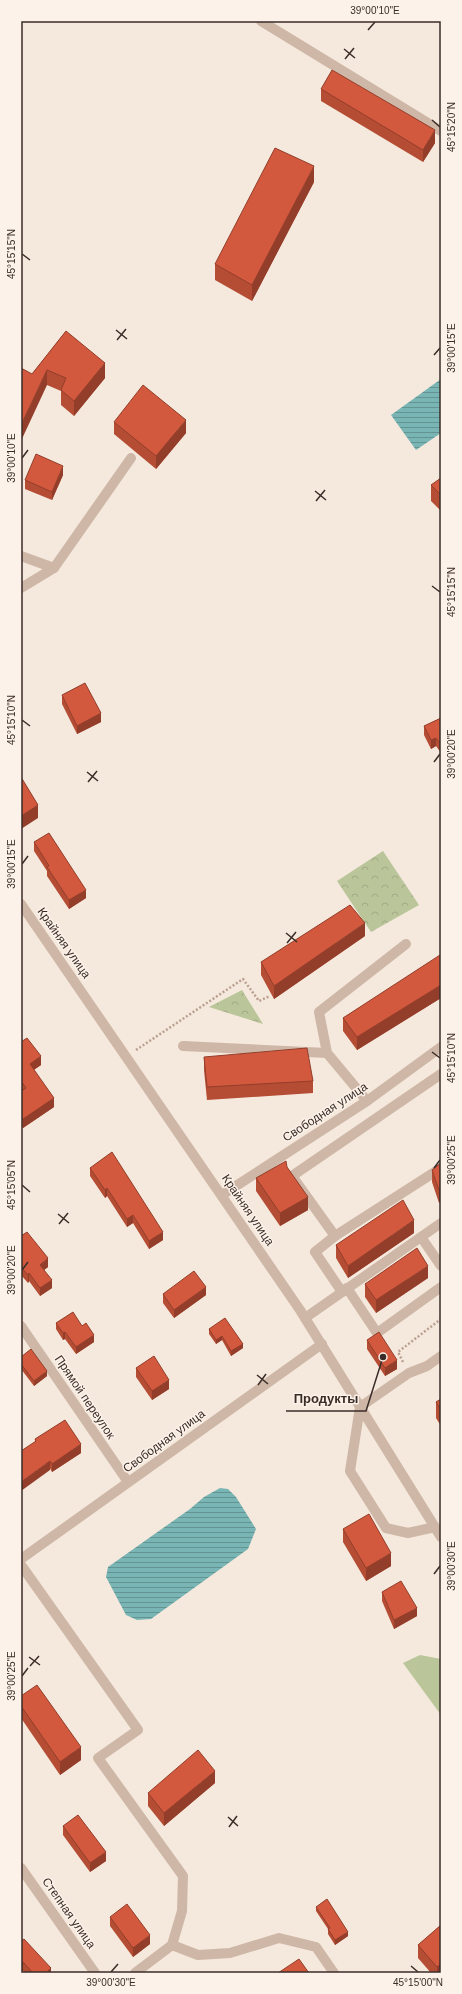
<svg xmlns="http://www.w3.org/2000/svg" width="462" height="1994" font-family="Helvetica,sans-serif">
  <defs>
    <pattern id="forest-crowns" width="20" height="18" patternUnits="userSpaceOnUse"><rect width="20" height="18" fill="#bac69a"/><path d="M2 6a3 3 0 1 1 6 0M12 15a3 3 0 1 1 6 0" fill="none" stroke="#a1aa85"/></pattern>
    <pattern id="water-rules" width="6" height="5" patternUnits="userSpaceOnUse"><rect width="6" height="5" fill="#78b5b4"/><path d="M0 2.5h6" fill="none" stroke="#639492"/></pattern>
  </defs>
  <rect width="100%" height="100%" fill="#f5e8dc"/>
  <path fill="#bac69a" d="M420,1655L441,1659V1715L403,1663Z"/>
  <g fill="url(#forest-crowns)">
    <path d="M383,851L419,905L371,932L337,881Z"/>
    <path d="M242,990L263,1024L209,1007Z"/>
  </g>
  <g fill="url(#water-rules)">
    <path d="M441,379V433L416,450L391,415Z"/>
    <path d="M220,1488L228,1489L236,1497L256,1529L248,1549L151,1619L137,1620L126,1615L106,1577L108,1567L190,1509L204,1497Z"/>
  </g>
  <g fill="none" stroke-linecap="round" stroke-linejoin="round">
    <g stroke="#baa091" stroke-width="2.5" stroke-dasharray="2 2" stroke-linecap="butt">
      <path d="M136,1050L243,979L259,1001L270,996"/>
      <path d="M403,1362L398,1352L441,1319"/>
    </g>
    <g stroke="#ceb7a7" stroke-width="10">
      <path d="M261,21L441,131"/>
      <path d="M21,556L54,568L21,588"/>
      <path d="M54,568L131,458"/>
      <path d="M21,904L300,1310L441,1537"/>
      <path d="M183,1046L327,1053"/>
      <path d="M367,1101L327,1053L319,1012L406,944"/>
      <path d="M222,1195L367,1101L441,1047"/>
      <path d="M335,1236L441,1168"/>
      <path d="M421,1237L441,1266"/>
      <path d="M347,1288L377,1333L441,1287"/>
      <path d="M342,1292L315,1252L335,1236L292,1176L441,1074"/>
      <path d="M305,1318L441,1223"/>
      <path d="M21,1326L128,1482"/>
      <path d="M435,1527L408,1533L386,1528L350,1471L360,1407L409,1373L427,1366L441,1356"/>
      <path d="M21,1559L322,1344"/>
      <path d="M21,1565L138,1730L98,1758L183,1876L182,1911L172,1945L135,1973"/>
      <path d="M21,1868L95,1973"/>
      <path d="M172,1945L198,1955L230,1953L279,1938L316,1947L334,1973"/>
    </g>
  </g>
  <g fill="#b54d34">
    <path d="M321,89L435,143L423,162L321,101Z"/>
    <path d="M314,182L252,301L215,280V264Z"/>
    <path d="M66,331L105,378L74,416L61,405V391L47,385L32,374Z"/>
    <path d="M114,422L186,433L156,469L114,434Z"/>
    <path d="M63,475L52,500L25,489V480Z"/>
    <path d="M441,478V511L431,501V485Z"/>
    <path d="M62,695L101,722L77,734L62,704Z"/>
    <path d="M441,718V753L436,746L431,749L424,735V726Z"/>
    <path d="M34,842L86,898L69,909L47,876V871L34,851Z"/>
    <path d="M365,936L274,999L261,975V962Z"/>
    <path d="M441,957V998L357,1050L343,1031V1018Z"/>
    <path d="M21,1042L41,1065L34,1070L54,1107L23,1128L21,1126Z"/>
    <path d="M204,1057L313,1081V1093L207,1100L204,1070Z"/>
    <path d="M441,1163V1201L439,1203L432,1182V1170Z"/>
    <path d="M287,1167L308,1210L280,1226L256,1191V1178Z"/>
    <path d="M90,1168L163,1240L149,1249L133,1223L127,1227L107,1196L105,1198L90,1176Z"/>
    <path d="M414,1233L348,1278L336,1258V1245Z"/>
    <path d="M21,1236L48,1267L44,1270L52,1288L40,1296L29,1281L28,1283L21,1275Z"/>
    <path d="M428,1278L376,1313L365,1297V1284Z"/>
    <path d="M163,1294L206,1295L174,1318L163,1303Z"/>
    <path d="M56,1323L82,1326L94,1342L76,1354L65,1339L63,1340L56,1329Z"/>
    <path d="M209,1329L243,1344V1348L231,1356L222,1340L216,1344L209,1334Z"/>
    <path d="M367,1340L397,1369L385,1376L367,1349Z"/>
    <path d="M21,1357L47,1376L34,1386L21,1369Z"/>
    <path d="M136,1368L169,1389L152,1400L136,1377Z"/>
    <path d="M441,1399V1426L436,1418V1402Z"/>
    <path d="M35,1439L81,1453L52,1472L35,1441Z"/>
    <path d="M343,1529L391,1566L366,1581L343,1542Z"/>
    <path d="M382,1592L417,1616L394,1629L382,1601Z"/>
    <path d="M21,1696L81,1760L60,1775L21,1718Z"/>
    <path d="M215,1783L164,1826L148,1806V1793Z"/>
    <path d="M63,1826L106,1861L90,1872L63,1835Z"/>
    <path d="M316,1907L348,1936L335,1945L328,1934V1929L316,1911Z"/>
    <path d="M110,1917L150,1944L133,1957L110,1926Z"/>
    <path d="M441,1925V1973H431L418,1958V1945Z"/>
    <path d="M21,1941L51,1973H25L23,1971Z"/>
  </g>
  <g fill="#933e2b">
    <path d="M435,130V143L423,162V150Z"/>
    <path d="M314,166V182L252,301V285Z"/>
    <path d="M105,363V378L74,416V401Z"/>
    <path d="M47,370V385L21,441V425Z"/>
    <path d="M186,420V433L156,469V456Z"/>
    <path d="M63,466V475L52,500V492Z"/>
    <path d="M101,713V722L77,734V726Z"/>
    <path d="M436,738V746L431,749V740Z"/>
    <path d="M38,805V818L21,829V816Z"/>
    <path d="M86,890V898L69,909V900Z"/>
    <path d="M365,923V936L274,999V986Z"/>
    <path d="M441,985V998L357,1050V1037Z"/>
    <path d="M41,1056V1065L30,1072V1064Z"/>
    <path d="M54,1098V1107L23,1128V1119Z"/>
    <path d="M107,1188V1196L105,1198V1190Z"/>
    <path d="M441,1188V1201L439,1203V1190Z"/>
    <path d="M308,1197V1210L280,1226V1213Z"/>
    <path d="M133,1215V1223L127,1227V1219Z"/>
    <path d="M414,1220V1233L348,1278V1266Z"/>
    <path d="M163,1232V1240L149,1249V1241Z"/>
    <path d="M48,1258V1267L40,1273V1265Z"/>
    <path d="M428,1266V1278L376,1313V1300Z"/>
    <path d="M29,1273V1281L28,1283V1275Z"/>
    <path d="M52,1280V1288L40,1296V1288Z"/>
    <path d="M206,1287V1295L174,1318V1310Z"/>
    <path d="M65,1332V1339L63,1340V1333Z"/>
    <path d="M94,1335V1342L76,1354V1347Z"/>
    <path d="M222,1336V1340L216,1344V1340Z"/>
    <path d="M243,1344V1348L231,1356V1351Z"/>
    <path d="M397,1360V1369L385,1376V1368Z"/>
    <path d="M47,1371V1376L34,1386V1381Z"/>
    <path d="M169,1380V1389L152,1400V1391Z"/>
    <path d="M81,1444V1453L52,1472V1464Z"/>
    <path d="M50,1461V1470L21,1491V1482Z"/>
    <path d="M391,1553V1566L366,1581V1568Z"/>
    <path d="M417,1608V1616L394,1629V1620Z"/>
    <path d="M81,1747V1760L60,1775V1762Z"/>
    <path d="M215,1771V1783L164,1826V1813Z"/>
    <path d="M106,1852V1861L90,1872V1863Z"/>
    <path d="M348,1932V1936L335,1945V1940Z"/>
    <path d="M150,1935V1944L133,1957V1948Z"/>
    <path d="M23,1962V1971L21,1973V1965Z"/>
    <path d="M441,1964V1973H437V1967Z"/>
    <path d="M51,1968V1973H48V1971Z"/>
  </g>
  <g fill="#d2593d" stroke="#933e2b">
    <path d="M332,70L435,130L423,150L321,89Z"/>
    <path d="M275,148L314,166L252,285L215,264Z"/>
    <path d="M66,331L105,363L74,401L61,390L66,378L47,370L21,425V368L32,374Z"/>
    <path d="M143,385L186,420L156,456L114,422Z"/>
    <path d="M36,454L63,466L52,492L25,480Z"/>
    <path d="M441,478V495L431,485Z"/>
    <path d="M85,683L101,713L77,726L62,695Z"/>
    <path d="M441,718V744L436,738L431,740L424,726Z"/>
    <path d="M21,777L38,805L21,816Z"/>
    <path d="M49,833L86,890L69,900L47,867L49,866L34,842Z"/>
    <path d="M350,905L365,923L274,986L261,962Z"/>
    <path d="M440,955L441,957V985L357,1037L343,1018Z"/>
    <path d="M27,1038L41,1056L30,1064L54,1098L23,1119L21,1117V1091L26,1088L21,1081V1042Z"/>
    <path d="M307,1048L313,1081L207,1087L204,1057Z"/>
    <path d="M112,1152L163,1232L149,1241L133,1215L127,1219L107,1188L105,1190L90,1168Z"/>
    <path d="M286,1161L287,1167L308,1197L280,1213L256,1178Z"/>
    <path d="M441,1163V1188L439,1190L432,1170Z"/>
    <path d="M403,1200L414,1220L348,1266L336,1245Z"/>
    <path d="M27,1232L48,1258L40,1265L52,1280L40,1288L29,1273L28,1275L21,1267V1236Z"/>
    <path d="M417,1248L428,1266L376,1300L365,1284Z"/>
    <path d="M194,1271L206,1287L174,1310L163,1294Z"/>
    <path d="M73,1312L82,1326L86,1323L94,1335L76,1347L65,1332L63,1333L56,1323Z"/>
    <path d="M225,1318L243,1344L231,1351L222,1336L216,1340L209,1329Z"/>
    <path d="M379,1332L397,1360L385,1368L367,1340Z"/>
    <path d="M31,1349L47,1371L34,1381L21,1364V1357Z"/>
    <path d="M154,1356L169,1380L152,1391L136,1368Z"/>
    <path d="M441,1399V1410L436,1402Z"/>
    <path d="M65,1420L81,1444L52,1464L50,1461L21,1482V1451L36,1441L35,1439Z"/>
    <path d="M369,1514L391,1553L366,1568L343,1529Z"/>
    <path d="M401,1581L417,1608L394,1620L382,1592Z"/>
    <path d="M37,1685L81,1747L60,1762L21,1706V1696Z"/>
    <path d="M198,1750L215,1771L164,1813L148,1793Z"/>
    <path d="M78,1815L106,1852L90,1863L63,1826Z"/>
    <path d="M327,1899L348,1932L335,1940L328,1929L330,1928L316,1907Z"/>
    <path d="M127,1904L150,1935L133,1948L110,1917Z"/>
    <path d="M441,1925V1964L437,1967L418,1945Z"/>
    <path d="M24,1939L51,1968L48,1971L51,1973H33L23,1962L21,1965V1941Z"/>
    <path d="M299,1959L309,1973H278Z"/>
  </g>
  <path fill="none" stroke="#3a2d28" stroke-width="1.5" d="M368,30L375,22M344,49L355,58M345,59L354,48M432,120L440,127M22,254L30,260M116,330L127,339M117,340L126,329M434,355L440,348M22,458L28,450M315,491L326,500M316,501L325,490M432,586L440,592M22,720L30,726M434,762L440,754M87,772L98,781M88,782L97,771M22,864L28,856M286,933L297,942M287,943L296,932M432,1052L440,1058M434,1168L440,1160M22,1185L30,1192M58,1214L69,1223M59,1224L68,1213M22,1270L28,1262M257,1375L268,1384M258,1385L266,1374M434,1574L440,1566M29,1657L40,1665M30,1666L39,1656M22,1676L28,1668M228,1817L238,1826M229,1827L237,1816M411,1966L418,1972M111,1972L118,1964"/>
  <g text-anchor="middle" stroke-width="3" stroke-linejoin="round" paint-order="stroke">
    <g font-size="12" fill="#3a2d28" stroke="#fcf2e9">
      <text transform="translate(64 943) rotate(55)" y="4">Крайняя улица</text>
      <text transform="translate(325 1112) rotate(-33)" y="4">Свободная улица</text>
      <text transform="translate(248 1210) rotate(56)" y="4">Крайняя улица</text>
      <text transform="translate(85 1397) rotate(56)" y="4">Прямой переулок</text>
      <text transform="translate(164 1441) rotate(-36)" y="4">Свободная улица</text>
      <text transform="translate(69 1913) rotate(55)" y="4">Степная улица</text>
    </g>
  </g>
  <path fill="none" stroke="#3a2d28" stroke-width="1.5" d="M383 1357L366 1411H286"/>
  <circle fill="#3a2d28" stroke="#fcf2e9" stroke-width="1.5" cx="383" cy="1357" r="4"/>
  <g font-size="13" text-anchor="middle" font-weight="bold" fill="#3a2d28" stroke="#fcf2e9" stroke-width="3" stroke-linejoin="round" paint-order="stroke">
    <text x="326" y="1403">Продукты</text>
  </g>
  <rect width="462" height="1994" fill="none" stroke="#fcf2e9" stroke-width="44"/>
  <rect x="22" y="22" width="418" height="1950" fill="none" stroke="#3a2d28" stroke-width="1.5"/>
  <g font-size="10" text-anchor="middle" fill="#3a2d28">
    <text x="375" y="14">39°00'10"E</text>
    <text transform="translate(451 127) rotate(-90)" y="4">45°15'20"N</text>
    <text transform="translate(11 254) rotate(-90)" y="4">45°15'15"N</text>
    <text transform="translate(451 348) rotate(-90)" y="4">39°00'15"E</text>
    <text transform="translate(11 458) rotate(-90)" y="4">39°00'10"E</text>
    <text transform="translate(451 592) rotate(-90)" y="4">45°15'15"N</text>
    <text transform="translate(11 720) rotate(-90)" y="4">45°15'10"N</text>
    <text transform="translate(451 754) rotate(-90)" y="4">39°00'20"E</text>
    <text transform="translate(11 864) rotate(-90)" y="4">39°00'15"E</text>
    <text transform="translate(451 1058) rotate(-90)" y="4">45°15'10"N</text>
    <text transform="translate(451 1160) rotate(-90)" y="4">39°00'25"E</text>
    <text transform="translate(11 1185) rotate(-90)" y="4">45°15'05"N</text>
    <text transform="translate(11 1270) rotate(-90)" y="4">39°00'20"E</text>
    <text transform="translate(451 1566) rotate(-90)" y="4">39°00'30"E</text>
    <text transform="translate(11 1676) rotate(-90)" y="4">39°00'25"E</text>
    <text x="111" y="1986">39°00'30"E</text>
    <text x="418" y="1986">45°15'00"N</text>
  </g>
</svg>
